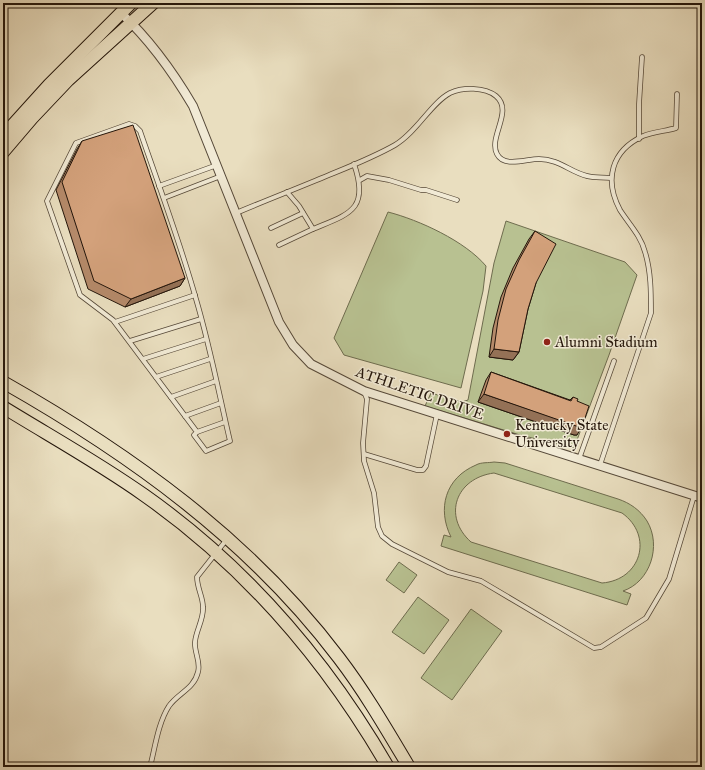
<svg xmlns="http://www.w3.org/2000/svg" width="705" height="770" font-family="'IM FELL Great Primer',serif">
  <rect width="100%" height="100%" fill="#e9debf"/>
  <filter id="stains"><feTurbulence type="fractalNoise" baseFrequency=".005" numOctaves="4"/><feColorMatrix values="0 0 0 0 .2 0 0 0 0 .09 0 0 0 0 .02 0 0 0 .5 -.17"/></filter>
  <radialGradient id="worn" r=".72"><stop offset=".6" stop-color="#630" stop-opacity="0"/><stop offset="1" stop-color="#630" stop-opacity=".3"/></radialGradient>
  <g fill="#b8c191" stroke="#6e6c4e" fill-rule="evenodd">
    <path d="M388,212C419,220 465,241 486,266L483,291L461,388L344,355L334,338Z"/>
    <path d="M506,221L625,262L637,275L609,355L574,448L520,435L425,406L431,393L462,402L468,400L494,263Z"/>
    <path d="M494,462L505,463L618,499C630,503 640,510 647,521C662,546 650,582 623,591L631,594L627,605L441,546L444,535L451,537C437,509 445,478 476,465C481,462 489,463 494,462ZM494,473L622,513C654,536 641,580 602,583L471,542C442,516 456,478 494,473Z"/>
    <path d="M399,562L417,575L404,593L386,580Z"/>
    <path d="M418,597L449,620L424,654L392,632Z"/>
    <path d="M471,609L502,631L452,700L421,678Z"/>
  </g>
  <g fill="none" stroke-linecap="round" stroke-linejoin="round">
    <defs>
      <g id="lane">
        <path d="M129,124L135,126L140,131C159,186 180,242 196,299C210,346 219,394 230,441L206,451L194,435L197,432L113,320L80,295L47,201L76,143Z"/>
        <path d="M639,139V104L642,57"/>
        <path d="M360,180L367,176L389,180L421,190H426L457,200"/>
        <path d="M159,186L217,165"/>
        <path d="M287,192L299,206L313,229C349,214 370,210 354,164"/>
        <path d="M164,198L221,176"/>
        <path d="M236,213C267,200 298,188 329,175C351,166 374,157 395,145C417,132 431,103 450,93C463,87 485,87 496,96C514,111 488,137 497,154C504,168 526,159 539,159C559,159 570,172 587,176C594,178 603,177 611,178"/>
        <path d="M271,228L303,213"/>
        <path d="M279,245L313,229"/>
        <path d="M115,322L195,295"/>
        <path d="M130,341L201,319"/>
        <path d="M143,359L206,339"/>
        <path d="M156,377L210,359"/>
        <path d="M364,392L367,399L363,443L364,461L374,493L378,527L382,536L392,544L448,572L481,581L594,648L601,647L646,618L669,579L694,496"/>
        <path d="M171,397L216,381"/>
        <path d="M185,416L221,403"/>
        <path d="M197,432L225,422"/>
        <path d="M364,454L417,470H423L426,466L437,414"/>
        <path d="M579,459L614,361"/>
        <path d="M600,465L651,313C651,293 651,271 645,252C641,236 629,224 620,210C604,180 611,151 643,136C653,132 666,131 676,128L677,94"/>
        <path d="M150,767C155,748 158,723 169,706C178,693 194,689 198,672C201,662 194,652 195,642C196,630 204,619 203,607C203,597 197,588 197,577L227,539"/>
      </g>
      <path id="street" d="M121,13C150,40 173,72 193,106L279,322L293,345L311,364L364,391L702,498"/>
      <g id="primary">
        <path d="M3,136L49,85L131,3"/>
        <path d="M3,152L32,118L68,80L153,3"/>
        <path d="M3,382C130,454 250,540 339,658C365,692 387,730 409,767"/>
        <path d="M3,407C50,436 99,463 144,495C245,566 326,660 388,767"/>
      </g>
    </defs>
    <use href="#lane" stroke="#554838" stroke-width="5.5"/>
    <use href="#street" stroke="#554838" stroke-width="10"/>
    <use href="#primary" stroke="#24160b" stroke-width="14"/>
    <use href="#lane" stroke="#f1ead5" stroke-width="4"/>
    <use href="#street" stroke="#f1ead5" stroke-width="8"/>
    <use href="#primary" stroke="#e9debf" stroke-width="12"/>
  </g>
  <g fill="#b58a6a" stroke="#24160b">
    <path d="M82,141L185,278L180,286L125,307L88,289L56,190L77,149Z"/>
    <path d="M535,231L536,283L528,309L519,352L513,360L489,357L493,328L501,297L513,268L529,239Z"/>
    <path d="M491,372L570,400L573,397L577,401V435H574L478,402L486,380Z"/>
  </g>
  <g fill="#947156" stroke="#24160b">
    <path d="M185,278L180,286L125,307L131,299Z"/>
    <path d="M494,349L519,352L513,360L489,357Z"/>
    <path d="M484,394L582,427L577,435H574L478,402Z"/>
  </g>
  <g fill="#d3a17b" stroke="#24160b">
    <path d="M133,125L185,278L131,299L94,281L62,182L82,141Z"/>
    <path d="M535,231L556,244L536,283L528,309L519,352L494,349L498,320L506,289L519,260Z"/>
    <path d="M491,372L571,401L573,397L578,399L577,401L589,406L582,427H579L484,394Z"/>
  </g>
  <g fill="#8f2418" stroke="#f1ead5" stroke-width="1.5">
    <circle cx="547" cy="342" r="4"/>
    <circle cx="507" cy="434" r="4"/>
  </g>
  <g text-anchor="middle" stroke-width="3" stroke-linejoin="round" paint-order="stroke">
    <g font-size="15" fill="#24160b" stroke="#f1ead5" text-anchor="start">
      <text x="555" y="347">Alumni Stadium</text>
      <text x="515" y="430">Kentucky State<tspan x="515" dy="17">University</tspan></text>
    </g>
    <g font-size="15" fill="#24160b" stroke="#f1ead5">
      <text transform="translate(420 393) rotate(19)" y="5">ATHLETIC DRIVE</text>
    </g>
  </g>
  <rect width="705" height="770" fill="none" stroke="#e9debf" stroke-width="16"/>
  <rect x="4" y="4" width="697" height="762" fill="none" stroke="#24160b" stroke-width="2"/>
  <rect x="8" y="8" width="689" height="754" fill="none" stroke="#24160b"/>
  <rect width="100%" height="100%" filter="url(#stains)"/>
  <rect width="100%" height="100%" fill="url(#worn)"/>
</svg>
